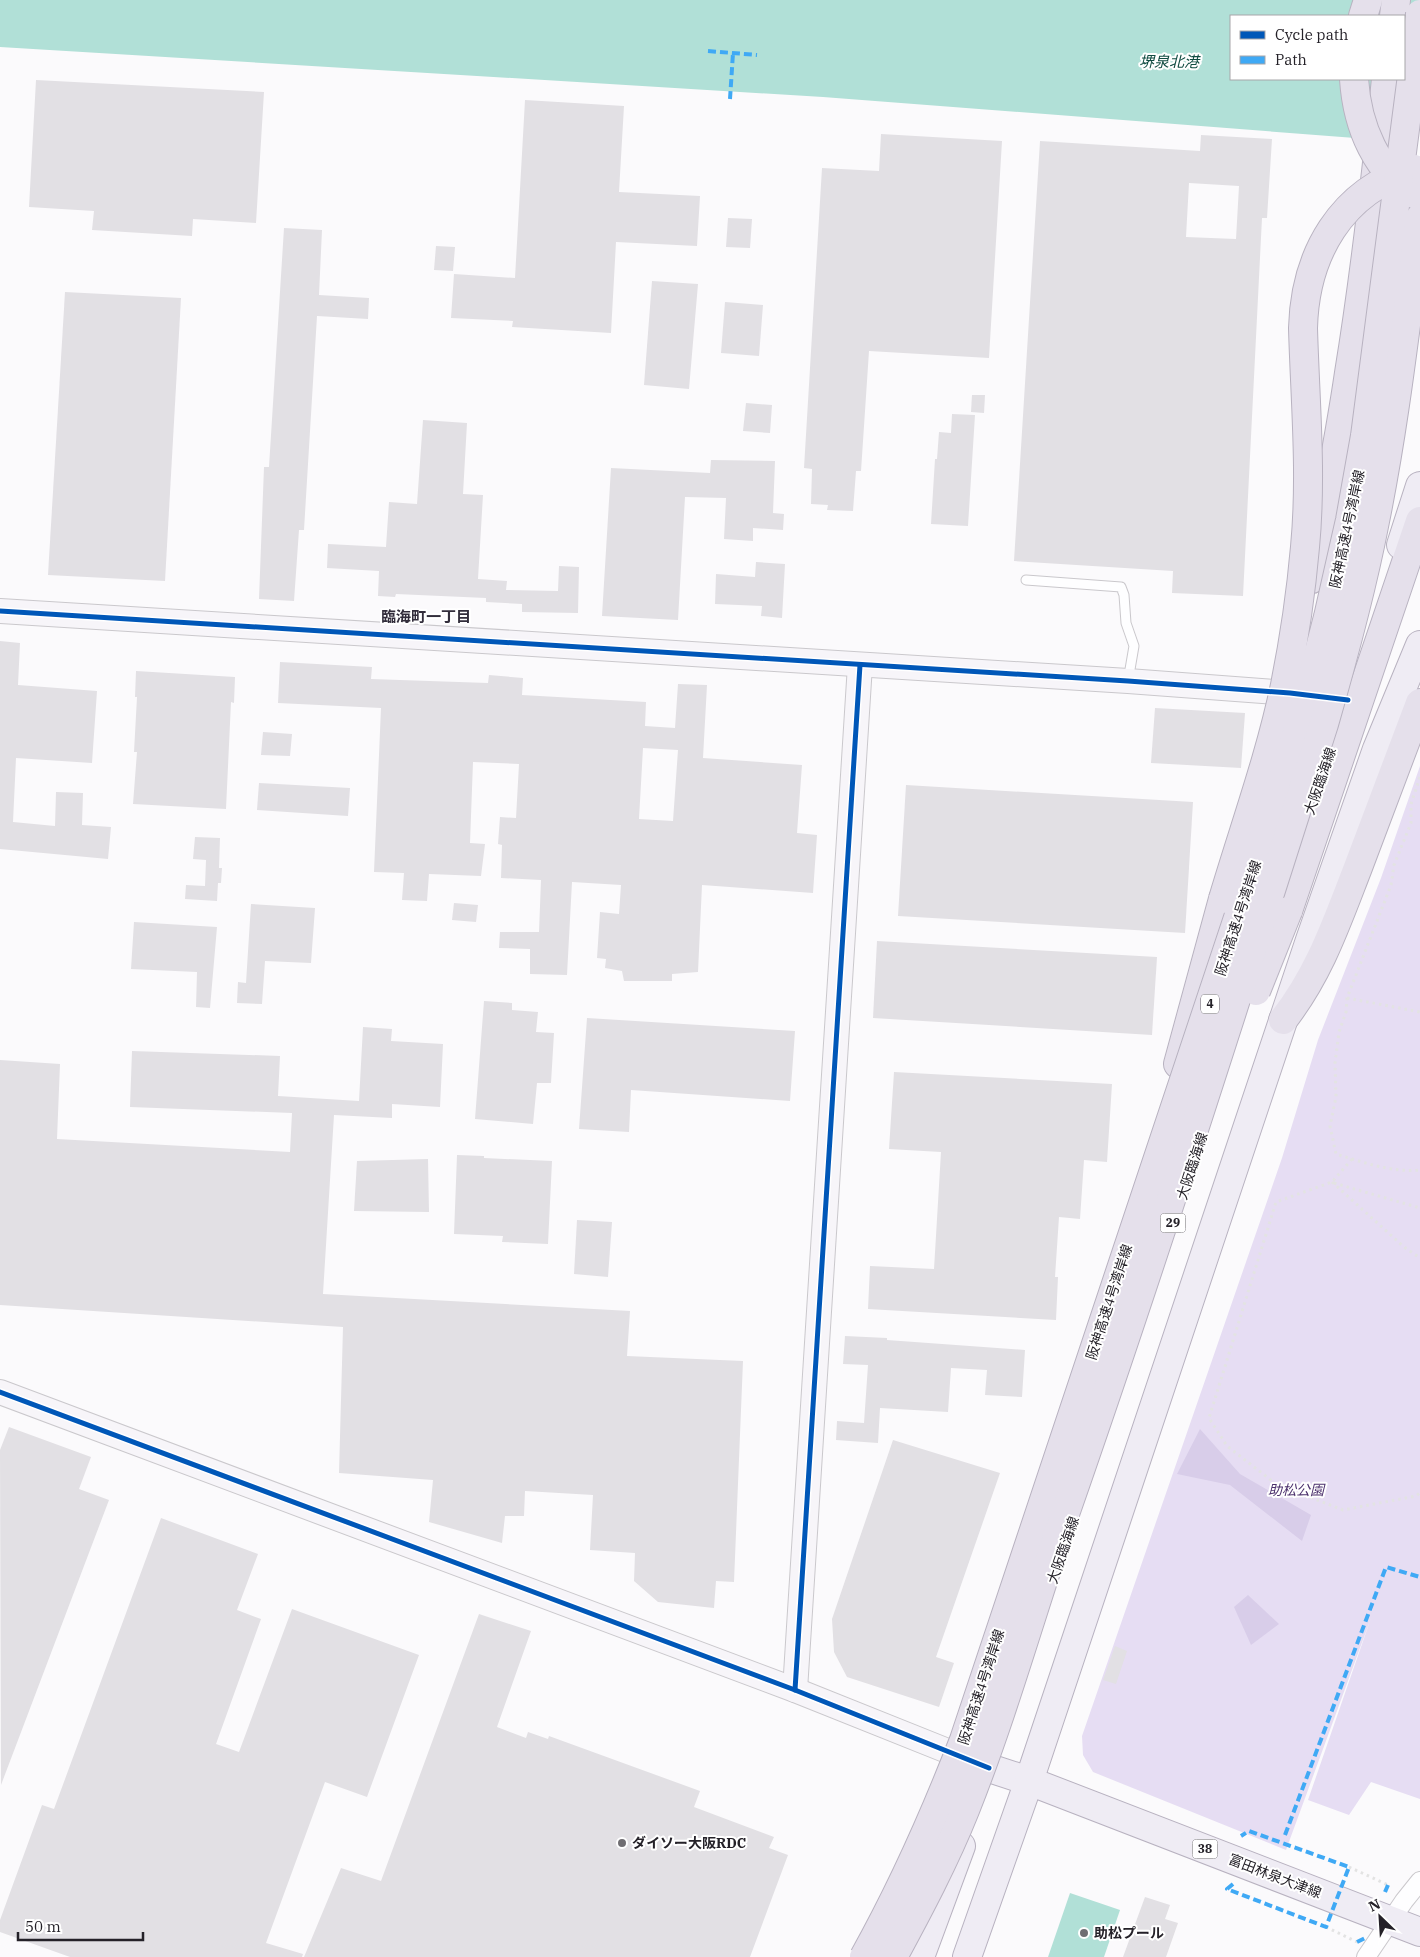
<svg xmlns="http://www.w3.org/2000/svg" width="1420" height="1957" font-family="'IBM Plex Serif','Noto Sans JP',serif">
  <rect width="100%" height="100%" fill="#fbfafc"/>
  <path fill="#e6ddf3" d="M1420,766V1799L1371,1782L1349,1815L1308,1800L1371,1618L1286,1850L1093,1772L1083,1755L1082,1736L1282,1158L1318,1040L1381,878Z"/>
  <g fill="#d8cde9">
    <path d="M1200,1429L1240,1474L1311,1515L1302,1541L1230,1485L1177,1474Z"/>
    <path d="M1248,1595L1279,1624L1251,1645L1234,1607Z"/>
  </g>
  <g fill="#b1e0d7" fill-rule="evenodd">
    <path d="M0,0H1420V126L1355,138L823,97L0,47ZM1231,16H1404V79H1231Z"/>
    <path d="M1070,1893L1120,1910L1104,1957H1048Z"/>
  </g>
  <g fill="#e2e0e4" fill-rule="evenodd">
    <path d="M36,80L264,92L256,223L193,219L192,236L92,230L94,211L29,207Z"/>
    <path d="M525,100L624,106L619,192L700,196L697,246L616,242L611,333L512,327L513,321L451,318L454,274L515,278Z"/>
    <path d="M881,134L1002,141L989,358L869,351L861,471H856L853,511L827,510L828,505L811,504L812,469L804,468L822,168L879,171Z"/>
    <path d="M1201,135L1272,139L1267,218H1262L1243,596L1172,593L1173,571L1014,561L1040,141L1200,151ZM1189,183L1239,186L1236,239L1186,237Z"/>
    <path d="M728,218L752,219L750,248L726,247Z"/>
    <path d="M284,228L322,230L319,295L369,298L368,319L317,316L304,530H299L294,601L259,599L264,467H269Z"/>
    <path d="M436,246L455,247L453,271L434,270Z"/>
    <path d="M652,281L698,284L689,389L644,385Z"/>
    <path d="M65,292L181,298L165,581L48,575Z"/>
    <path d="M725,302L763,305L759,356L721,353Z"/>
    <path d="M972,395H985L984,413L971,412Z"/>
    <path d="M746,403L772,405L770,433L743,431Z"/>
    <path d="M952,414L975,415L968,526L931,524L935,459H937L939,432L951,433Z"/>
    <path d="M423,420L467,423L463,494L483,495L478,579L507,581L506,590L558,591L559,566L579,567L578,613L522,612V604L486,602V598L396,594L395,597L378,596L379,571L327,568L328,544L386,547L389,502L417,504Z"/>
    <path d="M711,460L775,461L773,513L784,514L783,530L753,528V541L724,539L726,498L685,497L678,620L602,616L611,468L710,473Z"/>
    <path d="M756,562L785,564L782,618L761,616L762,606L715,604L716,574L755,577Z"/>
    <path d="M0,641L20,643L18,685L97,691L92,763L16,758L13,822L55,826L56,792L83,793L82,825L111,827L108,859L0,849Z"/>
    <path d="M280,662L372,667L371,679L488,683L489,675L523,678L522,695L646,702L645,726L675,728L678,684L707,685L703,758L802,765L797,833L817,835L813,893L702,885L698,972L672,974V981H624L622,971L605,968L606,959L597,958L600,912L619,914L621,885L572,882L567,975L530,974V949L499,948L500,932H539L541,880L501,878L502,845L498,844L500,817L516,818L519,764L473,762L470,843L485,844L481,876L429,874L427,901L402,900L404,873L374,872L381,708L278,703ZM643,748L678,750L673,821L639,819Z"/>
    <path d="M136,671L235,677L234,703L231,702L226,809L133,804L137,752H134L137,697H135Z"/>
    <path d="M1155,708L1245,713L1241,768L1151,763Z"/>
    <path d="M263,732L292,734L290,756L261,755Z"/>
    <path d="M259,783L350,788L348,816L257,810Z"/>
    <path d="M906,785L1193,802L1185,933L898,916Z"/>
    <path d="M195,837L220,838L219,868H222L221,883H218L217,901L185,899L186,885L205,886L206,860L193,859Z"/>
    <path d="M454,903L478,905L476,922L452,920Z"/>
    <path d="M251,904L315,908L311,963L265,961L262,1004L237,1003L238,982L246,983Z"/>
    <path d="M134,922L217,927L210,1008L196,1007L197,972L131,969Z"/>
    <path d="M877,941L1157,957L1152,1035L873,1018Z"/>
    <path d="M484,1001L512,1003V1010L538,1012L536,1032L554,1033L551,1083H537L533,1124L475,1119Z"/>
    <path d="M587,1018L795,1031L790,1101L631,1090L629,1132L579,1129Z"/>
    <path d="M363,1027L392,1029L391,1041L443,1044L440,1107L392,1104V1118L334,1115L323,1294L630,1311L627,1356L743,1361L734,1582L716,1581L714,1608L658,1602L634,1581L635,1553L590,1550L593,1495L525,1491L524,1516H505L502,1543L429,1522L433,1480L339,1473L343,1327L0,1305V1060L60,1064L57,1139L290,1152L292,1113L130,1107L132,1051L280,1056L278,1096L359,1101Z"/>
    <path d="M894,1072L1112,1084L1107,1162L1084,1160L1080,1219L1059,1217L1055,1277H1058L1056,1320L868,1309L870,1266L934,1269L941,1152L889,1149Z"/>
    <path d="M457,1155L484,1156V1158L552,1161L548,1244L502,1242L503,1236L454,1234Z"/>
    <path d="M428,1159L429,1212L354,1211L357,1161Z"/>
    <path d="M577,1220L612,1222L608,1277L574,1274Z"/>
    <path d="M845,1336L887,1338V1340L1025,1350L1022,1397L985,1395L987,1370L951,1368L948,1412L880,1408L878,1443L836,1440L837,1421L864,1423L868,1365L843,1364Z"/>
    <path d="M9,1427L91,1457L79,1489L109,1500L1,1785L0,1450Z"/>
    <path d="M893,1440L1000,1473L936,1657L954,1663L939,1707L847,1677L834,1652L832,1619Z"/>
    <path d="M161,1518L258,1554L237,1610L261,1619L216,1744L239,1752L292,1609L419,1655L367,1797L325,1782L266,1943L303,1954L302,1957H70L0,1932V1920L42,1805L54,1809Z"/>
    <path d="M479,1614L531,1631L497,1727L526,1738L528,1732L548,1739L549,1736L700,1791L694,1807L774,1837L769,1848L788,1855L750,1957H304L341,1868L381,1881Z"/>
    <path d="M1115,1646L1127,1651L1116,1684L1103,1680Z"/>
    <path d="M1145,1897L1170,1905L1165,1919L1178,1923L1166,1957H1123Z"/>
  </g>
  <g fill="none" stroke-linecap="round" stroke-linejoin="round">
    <defs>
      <path id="lane" d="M1026,580L1121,587L1124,595L1126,623L1134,646L1128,681"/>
      <path id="street" d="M1366,1957L1404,1901L1420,1881"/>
      <g id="secondary">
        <path d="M0,611L1128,681L1301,694"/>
        <path d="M0,1392L795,1690L975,1762"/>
        <path d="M795,1690L860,665"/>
      </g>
      <g id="primary">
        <path d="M1401,545L1420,486"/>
        <path d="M989,1768L1029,1781L1420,1932"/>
        <path d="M920,1957L961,1846"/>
        <path d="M967,1957L1029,1781L1310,940L1377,749L1420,645"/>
      </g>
      <g id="highway">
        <path d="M1363,16L1368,0"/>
        <path d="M1394,16L1396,0"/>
        <path d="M1312,579C1325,510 1339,442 1349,373C1365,275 1376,177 1386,79"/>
        <path d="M1288,911L1420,521"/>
        <path d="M1283,1020C1319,974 1336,924 1357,870C1378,815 1399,759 1420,703"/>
        <path d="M1178,1064L1223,899"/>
      </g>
    </defs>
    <use href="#lane" stroke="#cac8cc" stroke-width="11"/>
    <use href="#street" stroke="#cac8cc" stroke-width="20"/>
    <use href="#secondary" stroke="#cac8cc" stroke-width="26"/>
    <use href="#primary" stroke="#b8b2c0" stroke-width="30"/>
    <use href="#highway" stroke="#b8b2c0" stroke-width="30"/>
    <g stroke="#e3e3e3" stroke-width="3" stroke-dasharray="2.5 4" stroke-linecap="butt">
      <path d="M1420,777L1411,804V823L1394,865L1391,885L1347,998L1346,1012L1339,1032L1335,1063L1336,1097L1330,1126L1336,1154C1362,1162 1393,1173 1420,1170"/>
      <path d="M1347,998L1420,1012"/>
      <path d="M1352,1159L1332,1182L1276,1202L1209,1418L1227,1446L1276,1484L1343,1510L1416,1496L1420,1493"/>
      <path d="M1332,1182L1404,1247L1420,1258"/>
      <path d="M1334,1183L1420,1208"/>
      <path d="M1349,1867L1388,1885"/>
      <path d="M1326,1927L1357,1942"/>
    </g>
    <use href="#lane" stroke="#fefeff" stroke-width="9"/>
    <use href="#street" stroke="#fefeff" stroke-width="18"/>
    <use href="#secondary" stroke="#f7f5f9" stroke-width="24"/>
    <use href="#primary" stroke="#efecf4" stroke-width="28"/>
    <use href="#highway" stroke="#e5e0eb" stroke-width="28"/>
    <defs>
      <g id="highway-bridge">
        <path d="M1354,79C1357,125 1376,175 1420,197"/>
        <path d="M1223,899C1244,828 1270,757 1285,685C1294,640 1301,593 1305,547C1312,474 1305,400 1303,328C1305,254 1341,191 1414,169"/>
        <path d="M1256,991L1288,911"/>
        <path d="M864,1957C903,1887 935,1815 964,1740L1242,906L1302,717L1328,617L1350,520L1365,436L1420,14"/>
        <path d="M893,1957C919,1909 945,1860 965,1810C1004,1712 1032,1610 1066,1511C1157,1250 1240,987 1324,724C1343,658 1361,593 1374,526C1395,424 1406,321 1420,218"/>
      </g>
    </defs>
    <use href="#highway-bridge" stroke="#b8b2c0" stroke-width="30" stroke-linecap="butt"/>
    <use href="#highway-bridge" stroke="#e5e0eb" stroke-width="28"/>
    <g stroke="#3fa9f5" stroke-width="4" stroke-dasharray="8 4" stroke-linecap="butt">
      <path d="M708,51L757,55"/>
      <path d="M730,99L733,53"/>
      <path d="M1285,1835L1386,1567L1420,1577"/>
      <path d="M1233,1884L1227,1889L1326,1927L1349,1867L1249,1831L1241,1836"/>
      <path d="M1385,1892L1388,1885"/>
      <path d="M1357,1942L1367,1937"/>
    </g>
    <defs>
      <g id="cycleway">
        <path d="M0,611L1128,681L1290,693L1348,700"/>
        <path d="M0,1392L795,1690L989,1768"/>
        <path d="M795,1690L860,665"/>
      </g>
    </defs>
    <use href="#cycleway" stroke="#fff" stroke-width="8"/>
    <use href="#cycleway" stroke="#0057b8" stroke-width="5"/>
  </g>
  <g fill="#6f6d72" stroke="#fff" stroke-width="2">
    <circle cx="622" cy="1843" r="5"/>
    <circle cx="1084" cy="1933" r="5"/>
  </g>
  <g text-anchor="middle" stroke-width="4" stroke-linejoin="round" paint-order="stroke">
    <g fill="#fff" stroke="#666468" stroke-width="1">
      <rect x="1201" y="994.5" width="18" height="19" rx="4"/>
      <rect x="1160.5" y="1213.5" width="25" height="19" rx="4"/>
      <rect x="1192.5" y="1839.5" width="25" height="19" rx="4"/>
    </g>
    <g font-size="12" font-weight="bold" fill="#242128">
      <text x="1210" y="1008">4</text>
      <text x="1173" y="1227">29</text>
      <text x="1205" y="1853">38</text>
    </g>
    <g font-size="14" fill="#242128" stroke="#fff">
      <text transform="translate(1347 529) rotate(-78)" y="5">阪神高速4号湾岸線</text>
      <text transform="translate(1320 781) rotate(-71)" y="5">大阪臨海線</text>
      <text transform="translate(1238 918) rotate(-72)" y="5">阪神高速4号湾岸線</text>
      <text transform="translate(1192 1166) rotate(-72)" y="5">大阪臨海線</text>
      <text transform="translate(1109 1302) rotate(-72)" y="5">阪神高速4号湾岸線</text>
      <text transform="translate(1063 1550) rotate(-71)" y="5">大阪臨海線</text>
      <text transform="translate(981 1687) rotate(-72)" y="5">阪神高速4号湾岸線</text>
      <text transform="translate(1275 1876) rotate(21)" y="5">富田林泉大津線</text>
    </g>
    <g font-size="14" font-style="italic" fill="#4b306c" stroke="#fff">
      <text x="1296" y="1495">助松公園</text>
    </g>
    <g font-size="14" font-weight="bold" fill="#242128" stroke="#fff" text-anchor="start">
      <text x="632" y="1848">ダイソー大阪RDC</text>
      <text x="1094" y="1938">助松プール</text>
    </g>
    <g font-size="15" font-style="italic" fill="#114c42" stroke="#fff">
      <text x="1169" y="67">堺泉北港</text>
    </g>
    <g font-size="15" font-weight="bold" fill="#322d3b" stroke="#fff">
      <text x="426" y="622">臨海町一丁目</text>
    </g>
  </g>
  <rect x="1230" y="15" width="175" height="65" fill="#ffffff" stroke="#a7a6a9"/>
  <rect x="1240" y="31" width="25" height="8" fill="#0057b8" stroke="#a7a6a9"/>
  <text x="1275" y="40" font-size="15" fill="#242128">Cycle path</text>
  <rect x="1240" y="56" width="25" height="8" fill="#3fa9f5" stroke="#a7a6a9"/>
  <text x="1275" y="65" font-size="15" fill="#242128">Path</text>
  <g transform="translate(1380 1917) rotate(335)" stroke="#ffffff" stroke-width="4" paint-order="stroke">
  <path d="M0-4L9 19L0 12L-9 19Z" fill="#242128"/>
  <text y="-8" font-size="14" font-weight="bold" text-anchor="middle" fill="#242128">N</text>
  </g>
  <path d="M18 1932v8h125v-8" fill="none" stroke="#242128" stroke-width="2.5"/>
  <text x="25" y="1932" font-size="15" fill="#242128" stroke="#ffffff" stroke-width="4" paint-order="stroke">50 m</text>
</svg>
